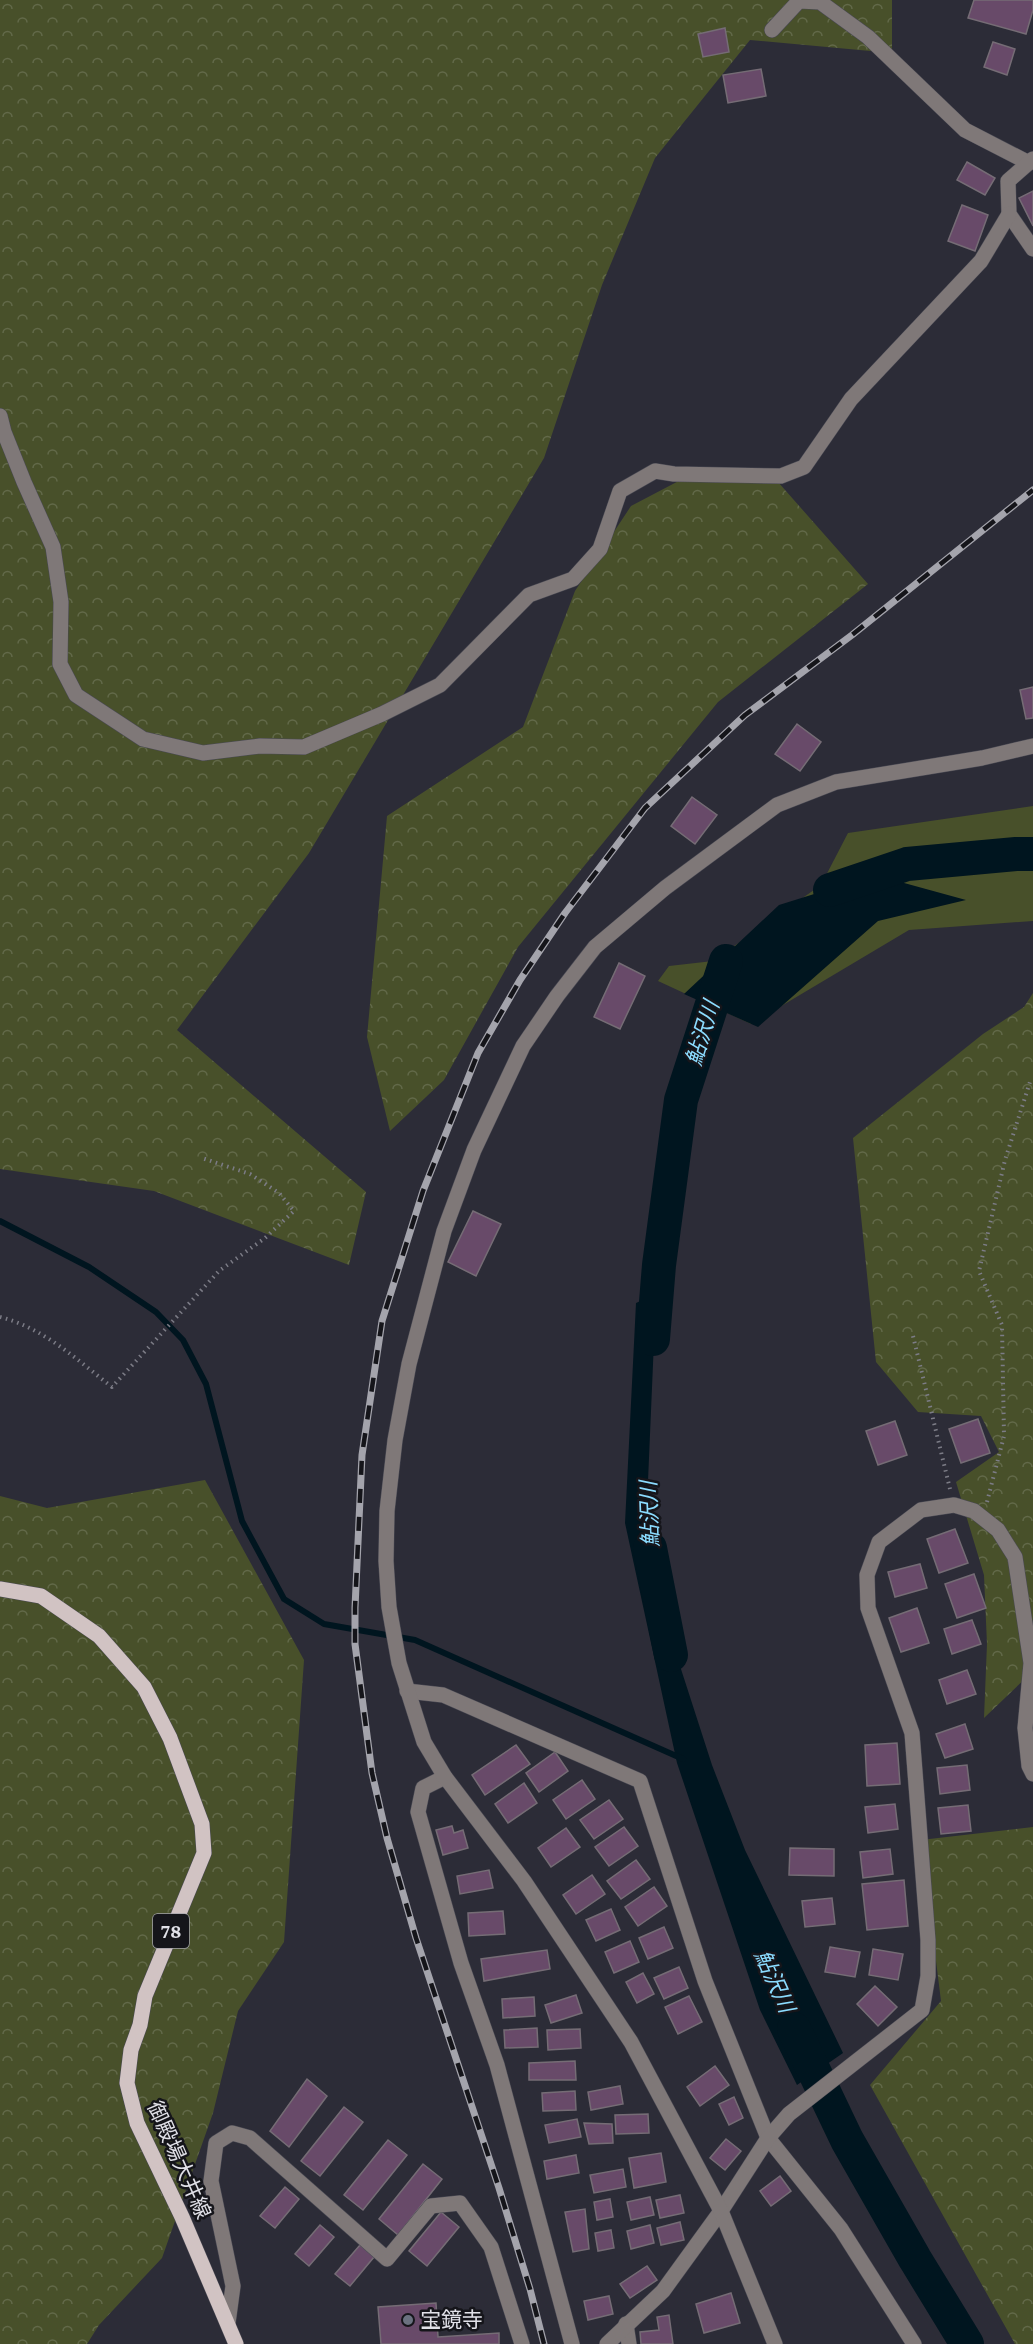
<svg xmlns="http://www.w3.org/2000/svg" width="1033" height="2344" font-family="'Crimson Pro','Noto Sans JP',serif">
  <defs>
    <pattern id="forest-crowns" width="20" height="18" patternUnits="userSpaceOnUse" patternTransform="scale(1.5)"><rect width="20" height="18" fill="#48502a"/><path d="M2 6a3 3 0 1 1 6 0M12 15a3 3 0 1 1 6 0" fill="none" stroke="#626949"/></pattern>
  </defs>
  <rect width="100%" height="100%" fill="#2c2c37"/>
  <path fill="#48502a" d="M1033,806V921L909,930L751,1024L658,981L669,966L713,961L821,885L848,833Z"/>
  <g fill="url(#forest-crowns)">
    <path d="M0,0H892V53L750,40L655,158L602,285L544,458L309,853L177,1030L366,1192L349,1265L154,1191L0,1169Z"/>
    <path d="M692,474L778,482L868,584L718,702L518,947L444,1080L390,1131L367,1037L387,816L523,727L575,591L631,506Z"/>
    <path d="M1033,993V1671L984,1718L987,1644L984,1575L956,1482L999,1452L981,1416L918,1412L876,1362L853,1138L983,1034L1024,1007Z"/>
    <path d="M205,1480L304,1660L284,1942L238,2011L213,2113L162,2258L99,2325L87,2344H0V1496L47,1508Z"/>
    <path d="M1033,1827V2344H1015L870,2085L941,2001L921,1840Z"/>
  </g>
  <g fill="#00151f">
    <path d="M875,875L966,900L878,921L758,1027L684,994L779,905Z"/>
    <path d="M656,1294L648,1481L659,1601L712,1765L745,1850L843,2053L797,2085L760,2010L677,1763L625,1523L636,1303Z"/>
  </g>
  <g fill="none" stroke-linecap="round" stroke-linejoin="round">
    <path stroke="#00151f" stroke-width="6" d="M0,1221L89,1267L156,1312L183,1340L206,1384L242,1521L284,1599L324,1624L415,1640L683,1759"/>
    <g stroke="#00151f" stroke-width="34">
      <path d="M830,890L907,864L1016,854H1033"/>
      <path d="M653,1339L659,1265L681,1100L726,961"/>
      <path d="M650,1548L671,1655"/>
      <path d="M794,2029L847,2140L915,2259L967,2344"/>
    </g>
  </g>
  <g fill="#684a69" stroke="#756c75" stroke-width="1.5">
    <path d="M974,0H1033V10L1026,34L968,18Z"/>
    <path d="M725,28L729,52L703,57L698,34Z"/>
    <path d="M993,42L1015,49L1007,75L984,67Z"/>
    <path d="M761,69L766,96L728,103L723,75Z"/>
    <path d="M967,162L995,178L985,195L957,180Z"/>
    <path d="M1033,191V226L1019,198Z"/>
    <path d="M962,205L988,215L975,251L948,241Z"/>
    <path d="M1033,687V718L1026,719L1020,690Z"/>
    <path d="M797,724L821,742L800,771L775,754Z"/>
    <path d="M692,797L717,815L695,844L671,826Z"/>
    <path d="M619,963L645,976L620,1029L594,1017Z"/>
    <path d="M473,1211L501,1224L476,1276L448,1262Z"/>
    <path d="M978,1419L990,1453L961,1463L949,1429Z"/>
    <path d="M895,1421L907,1455L878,1465L866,1431Z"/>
    <path d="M955,1529L968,1563L939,1573L927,1539Z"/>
    <path d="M920,1564L927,1588L895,1597L888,1572Z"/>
    <path d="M974,1574L986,1608L957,1618L945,1584Z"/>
    <path d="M917,1608L929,1643L901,1652L889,1618Z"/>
    <path d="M972,1620L981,1644L952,1654L944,1629Z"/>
    <path d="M967,1670L976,1694L947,1704L939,1680Z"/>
    <path d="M965,1724L973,1749L945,1758L936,1734Z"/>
    <path d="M897,1743L900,1784L867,1786L865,1745Z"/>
    <path d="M516,1745L530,1764L485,1795L472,1775Z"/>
    <path d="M555,1752L568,1771L539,1792L526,1773Z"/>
    <path d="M967,1765L970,1790L940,1794L937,1768Z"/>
    <path d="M582,1780L595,1799L566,1819L553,1800Z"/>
    <path d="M524,1783L537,1803L508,1823L495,1804Z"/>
    <path d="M609,1800L623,1819L594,1839L580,1820Z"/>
    <path d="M895,1804L898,1829L868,1833L865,1807Z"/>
    <path d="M968,1805L971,1831L941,1834L938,1808Z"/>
    <path d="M452,1826L454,1833L463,1830L468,1848L443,1855L436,1830Z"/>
    <path d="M624,1827L638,1846L609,1866L595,1847Z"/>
    <path d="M566,1828L580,1847L551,1867L538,1848Z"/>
    <path d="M790,1848L834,1849V1876L789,1875Z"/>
    <path d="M890,1849L893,1874L863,1878L860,1852Z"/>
    <path d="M636,1860L650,1879L621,1899L607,1881Z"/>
    <path d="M489,1870L493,1888L460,1894L457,1876Z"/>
    <path d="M592,1875L605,1894L576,1914L563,1895Z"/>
    <path d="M904,1880L908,1926L867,1930L862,1884Z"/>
    <path d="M654,1887L667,1906L638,1926L625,1907Z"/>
    <path d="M832,1898L835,1924L805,1927L802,1901Z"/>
    <path d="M611,1909L620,1930L596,1941L586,1920Z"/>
    <path d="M503,1911L505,1934L469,1936L468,1913Z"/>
    <path d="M664,1927L673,1948L648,1959L639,1938Z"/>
    <path d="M630,1941L639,1962L614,1973L605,1952Z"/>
    <path d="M830,1947L860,1952L855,1977L825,1972Z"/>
    <path d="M873,1949L903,1954L898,1980L869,1975Z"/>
    <path d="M547,1950L550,1969L484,1981L481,1959Z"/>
    <path d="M679,1967L688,1988L664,1999L654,1978Z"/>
    <path d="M643,1973L654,1994L637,2003L626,1982Z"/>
    <path d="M875,1986L897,2007L878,2026L857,2004Z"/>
    <path d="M576,1995L582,2013L551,2023L545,2005Z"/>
    <path d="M689,1996L702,2022L678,2034L665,2007Z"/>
    <path d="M534,1997L535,2016L503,2018L502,1999Z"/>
    <path d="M537,2028L538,2047L505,2048L504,2030Z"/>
    <path d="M580,2029L581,2048L548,2050L547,2030Z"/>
    <path d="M575,2061L576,2080H529V2063Z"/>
    <path d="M715,2066L729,2085L700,2106L687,2087Z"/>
    <path d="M307,2079L327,2096L289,2147L270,2131Z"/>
    <path d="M620,2086L623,2104L591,2110L588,2092Z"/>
    <path d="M575,2091L576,2110L543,2111L542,2093Z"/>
    <path d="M734,2097L743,2118L729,2125L719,2104Z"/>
    <path d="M344,2107L363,2122L320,2176L301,2161Z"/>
    <path d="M648,2114L649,2133L616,2134L615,2115Z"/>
    <path d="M577,2119L581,2137L549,2143L545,2125Z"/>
    <path d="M584,2123L612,2124L613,2143L589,2144Z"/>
    <path d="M726,2139L741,2151L725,2170L710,2158Z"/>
    <path d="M388,2140L407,2155L363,2210L344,2195Z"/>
    <path d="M661,2153L666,2182L634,2188L629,2158Z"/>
    <path d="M576,2155L579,2173L547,2179L544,2161Z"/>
    <path d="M423,2164L442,2179L398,2235L379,2219Z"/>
    <path d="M623,2169L626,2187L594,2193L590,2175Z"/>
    <path d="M780,2176L791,2191L771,2206L760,2191Z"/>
    <path d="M285,2187L299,2199L275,2228L260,2216Z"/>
    <path d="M680,2195L684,2213L660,2218L656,2200Z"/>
    <path d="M650,2197L654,2215L631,2220L627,2202Z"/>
    <path d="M610,2199L613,2217L597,2220L594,2202Z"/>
    <path d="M585,2209L589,2249L573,2252L565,2212Z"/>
    <path d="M441,2212L459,2227L427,2266L409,2251Z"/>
    <path d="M680,2222L684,2240L661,2245L657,2228Z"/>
    <path d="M320,2225L334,2237L309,2266L295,2254Z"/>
    <path d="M650,2225L654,2243L631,2249L627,2231Z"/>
    <path d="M611,2230L614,2248L598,2251L595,2233Z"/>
    <path d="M360,2245L374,2257L350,2286L335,2274Z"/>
    <path d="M647,2266L657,2280L630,2298L620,2284Z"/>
    <path d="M731,2293L740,2323L704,2333L696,2304Z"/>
    <path d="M609,2296L613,2314L588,2320L584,2301Z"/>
    <path d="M436,2303L438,2337L499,2333V2344H381L378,2307Z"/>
    <path d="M669,2315L673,2344H641L640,2332L659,2330L657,2317Z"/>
  </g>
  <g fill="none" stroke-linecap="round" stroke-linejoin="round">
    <defs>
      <g id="minor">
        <path d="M772,30L799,1L820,2L868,37L965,130L1029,163"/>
        <path d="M1033,159L1008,181L1009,214L1033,249"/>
        <path d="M0,416L4,432L24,482L53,547L61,602L60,664L76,695L143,739L203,753L260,746L304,747L382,714L440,685L529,595L573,579L600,549L620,491L655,471L674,474L781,476L804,467L851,399L981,261L1009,214"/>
        <path d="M407,1691L443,1695L640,1781L705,1981L768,2138L841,2229L914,2344"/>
        <path d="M445,1777L423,1788L418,1812L461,1963L497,2065L572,2344"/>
        <path d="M228,2323L233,2286L211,2181L216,2143L232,2133L250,2138L387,2259L431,2206L460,2203L491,2247L522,2344"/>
        <path d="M626,2324L629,2344"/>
        <path d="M607,2344L663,2291L721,2211L768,2138L789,2114L922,2010L928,1976V1940L912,1733L868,1608L867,1575L879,1542L921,1510L954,1505L974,1511L998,1530L1015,1557L1031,1663L1025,1728L1029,1766L1033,1774"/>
        <path d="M775,2344L721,2211L631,2042L524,1881L445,1777L424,1742L399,1663L389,1607L386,1561L387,1511L395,1440L409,1364L444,1231L474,1150L523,1046L557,996L595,947L665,888L777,805L836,782L982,758L1033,746"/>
      </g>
      <path id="major" d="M0,1589L41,1596L99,1636L144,1687L170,1738L202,1824L204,1853L145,1996L140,2025L131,2050L127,2083L137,2123L182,2217L236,2344"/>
    </defs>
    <use href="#minor" stroke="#494953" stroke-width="16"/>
    <use href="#major" stroke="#494953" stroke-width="16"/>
    <g stroke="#7c7c86" stroke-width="4" stroke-dasharray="1.5 4.5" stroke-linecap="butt">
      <path d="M0,1317C44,1328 77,1360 112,1387L219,1271L265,1238L294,1211L279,1193L250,1174L202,1158"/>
      <path d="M913,1336L950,1489"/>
      <path d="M987,1502L1004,1436L1002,1325L979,1271L1005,1160L1030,1082L1033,1080"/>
    </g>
    <use href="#minor" stroke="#7f7878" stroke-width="15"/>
    <use href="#major" stroke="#d1c3c3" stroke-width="15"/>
    <defs>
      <path id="rail" d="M544,2344L530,2289L499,2188L416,1938L387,1838L372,1773L355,1644V1608L362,1455L382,1321L423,1191L478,1053L520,980L565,913L645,808L745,715L852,635L1033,490"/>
    </defs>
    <use href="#rail" stroke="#a4a4ac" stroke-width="7"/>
    <use href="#rail" stroke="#15151a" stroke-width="4.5" stroke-dasharray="14" stroke-linecap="butt"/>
  </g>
  <circle fill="#6b7280" stroke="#15151a" stroke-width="2" cx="408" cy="2320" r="6"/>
  <g text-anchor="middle" stroke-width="5" stroke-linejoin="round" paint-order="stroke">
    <rect fill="#15151a" stroke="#a4a4aa" stroke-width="1.5" x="153" y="1914" width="36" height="34" rx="4.5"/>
    <g font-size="20" font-weight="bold" fill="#e1e1e8">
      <text x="171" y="1938">78</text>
    </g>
    <g font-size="21" fill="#e1e1e8" stroke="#15151a">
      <text transform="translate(179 2160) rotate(66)" y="7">御殿場大井線</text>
    </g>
    <g font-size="21" fill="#e1e1e8" stroke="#15151a" text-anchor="start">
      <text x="420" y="2327">宝鏡寺</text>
    </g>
    <g font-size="22" font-style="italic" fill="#8bdcff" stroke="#15151a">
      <text transform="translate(702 1033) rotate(-73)" y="8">鮎沢川</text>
      <text transform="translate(649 1514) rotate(-92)" y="8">鮎沢川</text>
      <text transform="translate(775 1981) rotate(66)" y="8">鮎沢川</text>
    </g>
  </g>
</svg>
